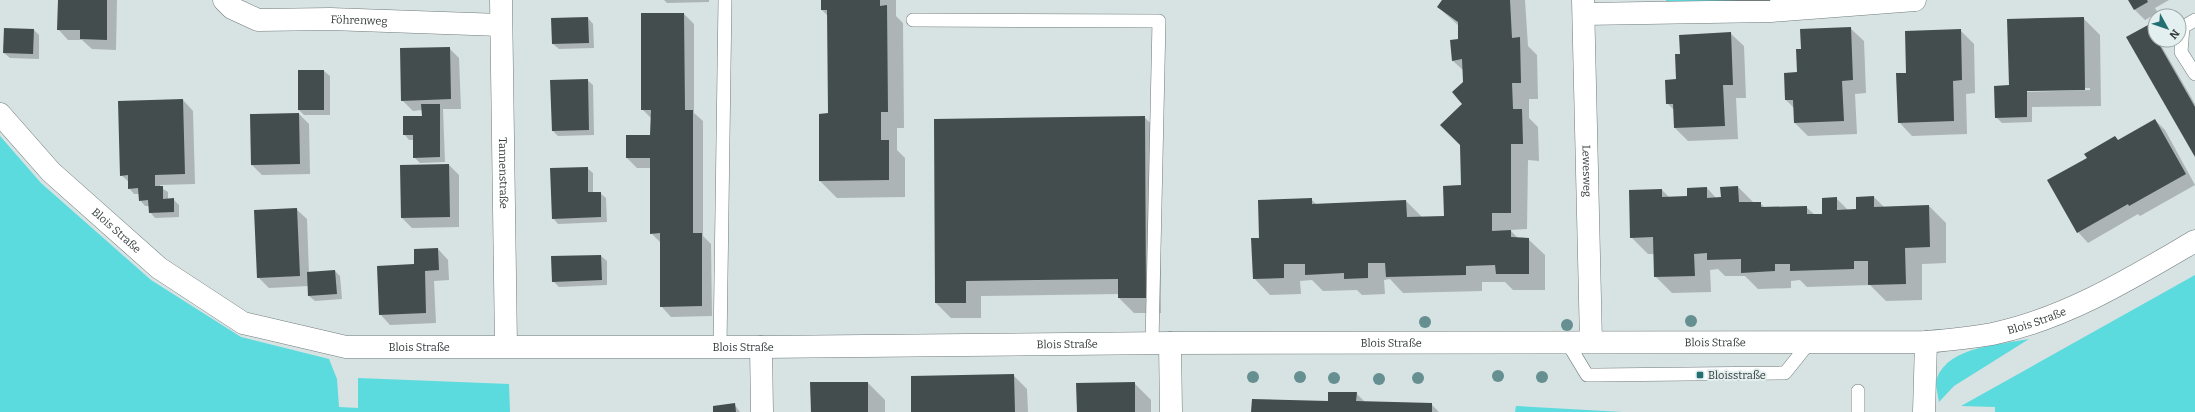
<svg xmlns="http://www.w3.org/2000/svg" width="2195" height="412" font-family="Bitter,serif">
  <rect width="100%" height="100%" fill="#d7e2e3"/>
  <g fill="#5bdbde">
    <path d="M1666,0H1762L1761,3H1666Z"/>
    <path d="M0,136L41,183L151,280L241,337L329,359L337,379L339,407L358,408V378L509,384L510,412H0Z"/>
    <path d="M2195,275V412H1995V407L1961,406Z"/>
    <path d="M2029,339L1954,386L1939,402C1938,395 1935,384 1937,378C1949,346 2000,345 2029,339Z"/>
    <path d="M1516,406L1623,412H1515Z"/>
  </g>
  <g fill="#0003" fill-rule="evenodd">
    <path d="M59,0H117L116,50L92,49L82,40H68L58,29Z"/>
    <path d="M664,0H709V2L667,3Z"/>
    <path d="M822,0H896V16L903,23L904,128H897V150L905,158V197L837,198L820,181L829,114L828,16L822,10Z"/>
    <path d="M1444,0H1525L1528,46L1537,55L1538,99H1529V118L1538,127L1539,161L1528,160L1527,229L1510,230L1518,238L1528,239L1545,255V290H1513L1505,282H1482V291L1403,293L1390,279L1384,280L1385,294L1362,295L1357,290L1323,291L1312,280L1300,281L1301,294L1270,295L1254,278L1260,239L1311,199L1317,205L1406,201L1422,217H1445L1462,186L1464,82V71L1453,61L1451,41L1459,40V26L1438,7Z"/>
    <path d="M2129,0H2169L2155,8L2158,13L2145,20L2135,10Z"/>
    <path d="M684,14L694,24V113L703,121V236L711,244L712,316L671,317L661,306V243L651,233V168H637L627,158L651,136L652,119L642,109Z"/>
    <path d="M588,18L593,24L594,48L559,49L553,44Z"/>
    <path d="M2083,18L2100,35L2101,106L2032,107V122L2002,123L1996,117L2010,86ZM2090,88V90L2025,92V90Z"/>
    <path d="M2148,26L2153,32L2155,40H2158L2195,104V154Z"/>
    <path d="M1850,28L1864,41L1866,93L1855,94L1857,134L1808,136L1795,123L1794,108L1786,100L1798,73Z"/>
    <path d="M34,30L39,35V59L10,58L4,53Z"/>
    <path d="M1960,30L1974,44L1975,93L1966,94L1967,134L1912,136L1899,122L1907,74Z"/>
    <path d="M1730,33L1744,46L1746,98H1736L1738,139L1688,141L1675,128L1674,110L1667,103L1677,80Z"/>
    <path d="M449,48L459,58L461,109H443L445,162L420,163L414,157V140H409L404,134L423,117L422,110L413,111L402,100Z"/>
    <path d="M299,71H324L330,76V115H304L299,110Z"/>
    <path d="M587,80L593,85L594,135L558,136L553,131Z"/>
    <path d="M183,100L193,111L195,184L160,185V187L168,192V200L173,199L179,205V217L155,218L150,212V206H145L140,200V194H134L129,188V182L121,175Z"/>
    <path d="M299,114L309,124L310,174L262,175L252,165Z"/>
    <path d="M1144,117L1160,132L1161,313H1134L1119,298V294L981,296V318H951L936,303Z"/>
    <path d="M2155,120L2165,130L2195,185L2140,216L2138,214L2088,243L2078,232L2118,141Z"/>
    <path d="M449,165L459,175V227L412,228L402,218Z"/>
    <path d="M587,168L593,173V193H600L606,198L607,222L558,224L553,218Z"/>
    <path d="M1738,187L1754,203H1760L1765,208L1806,207L1815,215H1823L1836,198L1848,210H1857L1874,197L1884,207L1929,206L1946,223V263L1922,264V300L1886,301L1870,285L1807,287L1800,280L1791,281V288L1758,289L1745,276H1725L1718,269L1710,270L1711,292L1672,293L1655,276V254H1648L1631,237L1662,190L1669,197H1688L1707,188L1716,198H1722Z"/>
    <path d="M296,209L307,219L309,273L335,271L340,276L342,299L315,301L309,296V286L269,288L258,277Z"/>
    <path d="M438,249L448,260L449,280L434,281L436,323L390,325L380,314L415,265Z"/>
    <path d="M601,256L607,261V285L559,287L553,281L552,257Z"/>
    <path d="M1014,376L1027,389L1028,412H912V377Z"/>
    <path d="M868,383L885,400V412H812Z"/>
    <path d="M1134,383L1151,400V412H1078Z"/>
    <path d="M1356,393L1365,402L1431,404L1439,412H1252L1329,402Z"/>
    <path d="M734,404L740,412H714Z"/>
  </g>
  <g fill="#444d4d">
    <path d="M58,0H107V40L80,39V30H57Z"/>
    <path d="M821,0H880V6L887,5L888,112H881V140H889V180L819,181V114L828,113L827,10H821Z"/>
    <path d="M1442,0H1510L1512,38L1520,37L1521,83H1512L1513,109H1522L1523,144H1511V213H1492V231L1511,230V237L1529,238V274H1496L1495,265L1466,266V275L1386,277L1385,263H1368V278L1344,279V273L1305,275V264H1284V278L1253,279L1251,238H1259L1258,200L1312,198V204L1406,200L1407,217L1444,216L1443,186L1461,185L1460,145L1440,125L1462,104L1452,92L1463,82L1462,59L1452,61L1450,40L1458,39V22L1437,7Z"/>
    <path d="M2128,0H2147L2148,2L2134,10Z"/>
    <path d="M641,13H684L685,110H693V233H702V306L660,307V233L650,234V158H626V135H650L651,110H641Z"/>
    <path d="M588,17L589,43L552,44L551,18Z"/>
    <path d="M2084,17L2085,90L2027,91V117L1995,118L1994,86L2009,85L2007,19Z"/>
    <path d="M2148,25L2195,107V157L2126,37Z"/>
    <path d="M1851,27L1853,80L1842,81L1844,121L1794,123L1793,100H1785L1784,73L1797,72L1796,49H1801L1800,29Z"/>
    <path d="M4,28L34,29L33,54L3,53Z"/>
    <path d="M1961,29L1962,80L1953,81L1954,121L1898,123L1896,73H1906L1905,31Z"/>
    <path d="M1731,32L1733,85H1723L1725,126L1674,128L1673,104H1666L1665,80L1676,79L1675,54H1680L1679,35Z"/>
    <path d="M450,47L451,99L401,101L400,48Z"/>
    <rect x="298" y="70" width="26" height="40"/>
    <path d="M588,79L589,130L552,131L550,80Z"/>
    <path d="M183,99L185,174L155,175V186H163V199L174,198V212L149,213L148,200L139,201L138,188L128,189V175L120,176L118,101Z"/>
    <path d="M421,104H440V157L413,158V135H403V116H422Z"/>
    <path d="M299,113L300,164L251,165L250,114Z"/>
    <path d="M1145,116L1146,298H1118V279L966,281V303H935L934,119Z"/>
    <path d="M2155,119L2186,174L2129,206L2128,204L2077,233L2047,180L2087,158L2084,154L2115,136L2118,140Z"/>
    <path d="M449,164L450,217L401,218L400,165Z"/>
    <path d="M588,167V192H601V217L552,219L550,168Z"/>
    <path d="M1738,186L1739,202H1761V207L1807,206V214H1822V198L1837,197V210L1856,209V197L1874,196V207L1929,205L1930,247L1905,248L1906,284L1868,285V261H1854V269L1790,271V264H1775V271L1741,273V259L1707,260V253L1694,254L1695,276L1654,277L1653,237L1630,238L1629,190L1662,189V197L1687,196V188L1707,187V198L1721,197L1720,187Z"/>
    <path d="M297,208L300,276L257,278L254,210Z"/>
    <path d="M438,248L439,270L425,271L426,313L379,315L377,266L414,264V249Z"/>
    <path d="M601,255L602,280L552,282L551,256Z"/>
    <path d="M335,270L337,294L308,296L307,272Z"/>
    <path d="M1014,374L1015,412H911V376Z"/>
    <path d="M810,382H868V412H811Z"/>
    <path d="M1135,382V412H1077L1076,383Z"/>
    <path d="M1328,392H1357L1356,401L1432,403V412H1251L1252,399L1328,401Z"/>
    <path d="M735,403L736,412H713V406Z"/>
  </g>
  <g fill="none" stroke-linecap="round" stroke-linejoin="round">
    <defs>
      <g id="lane">
        <path d="M913,20L1159,21L1152,343"/>
        <path d="M2195,20L2183,27L2181,52L2195,74"/>
        <path d="M1567,342L1587,375H1597L1785,373L1809,343"/>
        <path d="M720,347L725,0"/>
        <path d="M1858,391V412"/>
      </g>
      <g id="street">
        <path id="s1" d="M224,0L232,8L258,20L330,19L501,25"/>
        <path id="s2" d="M501,0L506,346"/>
        <path id="s3" d="M1583,0L1591,342"/>
        <path d="M1584,14L1771,11L1915,0"/>
        <path id="s4" d="M0,114L51,172L159,268L243,323L346,347H761L1170,343L1926,342C1948,340 1970,338 1992,334C2065,319 2132,278 2195,241"/>
        <path d="M1170,343L1171,412"/>
        <path d="M761,347L762,412"/>
        <path d="M1924,412L1926,342"/>
      </g>
    </defs>
    <use href="#lane" stroke="#717b7b" stroke-width="14"/>
    <use href="#street" stroke="#717b7b" stroke-width="23"/>
    <use href="#lane" stroke="#fff" stroke-width="13"/>
    <use href="#street" stroke="#fff" stroke-width="22"/>
  </g>
  <g fill="#658f90">
    <circle cx="1691" cy="321" r="6"/>
    <circle cx="1425" cy="322" r="6"/>
    <circle cx="1567" cy="325" r="6"/>
    <circle cx="1498" cy="376" r="6"/>
    <circle cx="1253" cy="377" r="6"/>
    <circle cx="1300" cy="377" r="6"/>
    <circle cx="1542" cy="377" r="6"/>
    <circle cx="1334" cy="378" r="6"/>
    <circle cx="1418" cy="378" r="6"/>
    <circle cx="1379" cy="379" r="6"/>
  </g>
  <rect fill="#246f71" stroke="#e4f0f0" stroke-width="1.5" x="1696" y="371" width="8" height="8" rx="2"/>
  <g text-anchor="middle" stroke-width="4" stroke-linejoin="round" paint-order="stroke">
    <g font-size="11" fill="#363b3b" stroke="#e4f0f0">
      <text dy="4" stroke="none"><textPath href="#s1" startOffset="141">Föhrenweg</textPath></text>
      <text dy="4" stroke="none"><textPath href="#s3" startOffset="171">Lewesweg</textPath></text>
      <text dy="4" stroke="none"><textPath href="#s2" startOffset="173">Tannenstraße</textPath></text>
      <text dy="4" stroke="none"><textPath href="#s4" startOffset="165">Blois Straße</textPath></text>
      <text dy="4" stroke="none"><textPath href="#s4" startOffset="2121">Blois Straße</textPath></text>
      <text dy="4" stroke="none"><textPath href="#s4" startOffset="1473">Blois Straße</textPath></text>
      <text dy="4" stroke="none"><textPath href="#s4" startOffset="1797">Blois Straße</textPath></text>
      <text dy="4" stroke="none"><textPath href="#s4" startOffset="1149">Blois Straße</textPath></text>
      <text dy="4" stroke="none"><textPath href="#s4" startOffset="501">Blois Straße</textPath></text>
      <text dy="4" stroke="none"><textPath href="#s4" startOffset="825">Blois Straße</textPath></text>
    </g>
    <g font-size="11" fill="#363b3b" stroke="#e4f0f0" text-anchor="start">
      <text x="1708" y="379">Bloisstraße</text>
    </g>
  </g>
  <g transform="translate(2167 28) rotate(130)"><circle r="19" fill="#e4f0f0" stroke="#9ea8a8"/>
  <path d="M0-3L7 15L0 10L-7 15Z" fill="#246f71"/>
  <text y="-6" font-size="11" font-weight="bold" text-anchor="middle" fill="#363b3b">N</text>
  </g>
</svg>
